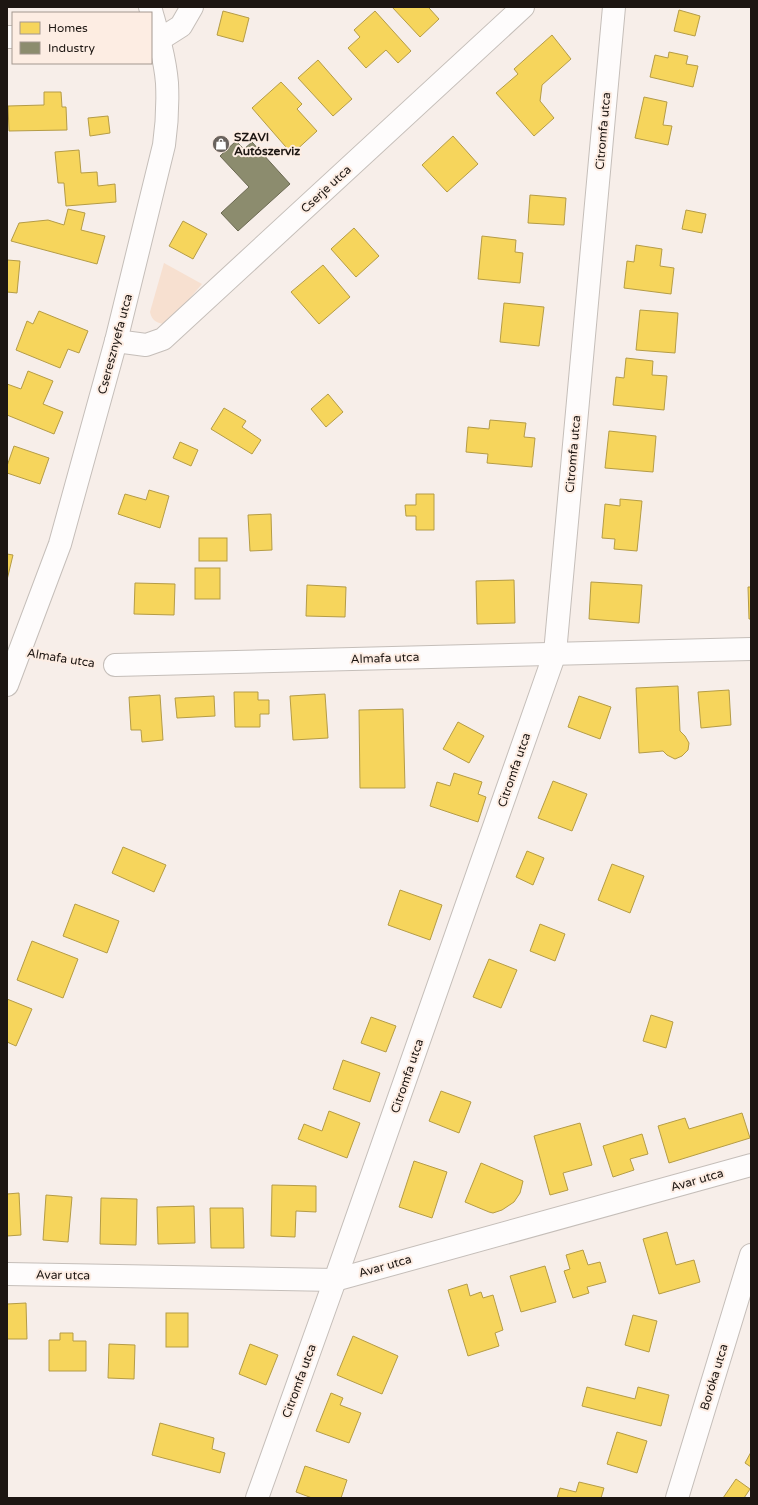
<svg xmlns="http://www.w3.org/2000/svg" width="758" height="1505" font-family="'Varela Round',sans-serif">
  <rect width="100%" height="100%" fill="#f7eee9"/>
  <path fill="#f7e0d0" d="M164,263L202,284L172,319L163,324C155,322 152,320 150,312Z"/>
  <g fill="#f6d55c" stroke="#b59c46">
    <path d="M392,7H430L429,8L439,19L420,37Z"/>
    <path d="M679,10L700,16L695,36L674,31Z"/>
    <path d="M223,11L249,18L243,42L217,35Z"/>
    <path d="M375,11L411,51L398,63L386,50L366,68L348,48L360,37L354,30Z"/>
    <path d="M552,35L571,59L542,85L540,101L554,118L534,136L496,93L518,74L514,69Z"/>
    <path d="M669,52L688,56L686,64L698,66L693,87L650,77L655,55L668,58Z"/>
    <path d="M318,60L352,99L333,116L298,78Z"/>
    <path d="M281,82L302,104L297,109L317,131L292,154L252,108Z"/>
    <path d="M44,92H61L62,107H66L67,130L9,131L8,106L44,105Z"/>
    <path d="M644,97L667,102L663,125L672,126L668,145L635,138Z"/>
    <path d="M108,116L110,133L90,136L88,118Z"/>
    <path d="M453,136L478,164L447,192L422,165Z"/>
    <path d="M79,150L81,173L97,172L98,186L115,184L116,202L66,206L64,183H58L55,152Z"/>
    <path d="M530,195L566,198L564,225L528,223Z"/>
    <path d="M68,209L85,213L81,230L105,236L97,264L11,241L19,223L48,220L64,225Z"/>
    <path d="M686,210L706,214L702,233L682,229Z"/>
    <path d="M183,221L207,234L193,259L169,246Z"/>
    <path d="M354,228L379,256L356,277L331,249Z"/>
    <path d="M482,236L516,240L515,252L523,253L520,283L478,279Z"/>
    <path d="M636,245L662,249L660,266L674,268L671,294L624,288L627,261L634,262Z"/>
    <path d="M7,260L20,261L17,293L7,292Z"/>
    <path d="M323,265L350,297L319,324L291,292Z"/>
    <path d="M504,303L544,307L539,346L500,342Z"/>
    <path d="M640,310L678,313L675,353L636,350Z"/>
    <path d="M39,311L88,331L79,353L68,349L60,368L16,350L27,321L33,324Z"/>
    <path d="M626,358L653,361L652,375L667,376L664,410L613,405L616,377L624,378Z"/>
    <path d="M28,371L53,381L43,404L63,412L54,434L7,415V384L21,389Z"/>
    <path d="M328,394L343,412L326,427L311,409Z"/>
    <path d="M224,408L246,421L242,427L261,440L252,454L211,429Z"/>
    <path d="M490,420L526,423L524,437L535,438L532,467L487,463L488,454L466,452L468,427L489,429Z"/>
    <path d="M609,431L656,436L653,472L605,468Z"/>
    <path d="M180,442L198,450L191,466L173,458Z"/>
    <path d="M14,446L49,458L40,484L7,473V466Z"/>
    <path d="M149,490L169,496L160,528L118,514L125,494L146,500Z"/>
    <path d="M416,494H434V530H416V516H406L405,505H416Z"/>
    <path d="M620,499L642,501L637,551L614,549L615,539L602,538L605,504L620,506Z"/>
    <path d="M271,514L272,550L250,551L248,515Z"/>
    <rect x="199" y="538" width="28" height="23"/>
    <path d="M7,554L13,555L7,580Z"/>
    <rect x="195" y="568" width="25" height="31"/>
    <path d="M514,580L515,623L477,624L476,581Z"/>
    <path d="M591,582L642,585L639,623L589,619Z"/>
    <path d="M135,583L175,584L174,615L134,614Z"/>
    <path d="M307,585L346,587L345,617L306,616Z"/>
    <path d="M748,587H751V619H749Z"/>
    <path d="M678,686L680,731L685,736L689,743L688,750L682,756L675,759L667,755L663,751L639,753L636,688Z"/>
    <path d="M729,690L731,725L701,728L698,692Z"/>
    <path d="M234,692H258V700H269V714H260V727H235Z"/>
    <path d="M325,694L328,738L293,740L290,696Z"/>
    <path d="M160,695L163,740L142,742L141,730H131L129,697Z"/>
    <path d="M214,696L215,716L177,718L175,698Z"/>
    <path d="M579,696L611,707L600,739L568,727Z"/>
    <path d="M403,709L405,788H360L359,710Z"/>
    <path d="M458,722L484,736L469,763L443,749Z"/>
    <path d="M454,773L482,782L478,794L486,797L478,822L430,806L437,782L450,786Z"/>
    <path d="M553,781L587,794L572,831L538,818Z"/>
    <path d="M123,847L166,865L154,892L112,873Z"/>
    <path d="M527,851L544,858L533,885L516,877Z"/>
    <path d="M612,864L644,876L630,913L598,900Z"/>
    <path d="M400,890L442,905L430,940L388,925Z"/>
    <path d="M75,904L119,921L107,953L63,936Z"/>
    <path d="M540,924L565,934L555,961L530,951Z"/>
    <path d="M32,941L78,959L63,998L17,980Z"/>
    <path d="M489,959L517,970L501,1008L473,997Z"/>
    <path d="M7,999L32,1009L16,1046L7,1042Z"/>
    <path d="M651,1015L673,1022L666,1048L643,1041Z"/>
    <path d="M371,1017L396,1026L386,1052L361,1043Z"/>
    <path d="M343,1060L380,1073L370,1102L333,1089Z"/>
    <path d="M441,1091L471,1102L459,1133L429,1121Z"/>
    <path d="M329,1111L360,1123L347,1158L298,1139L304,1124L322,1131Z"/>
    <path d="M742,1113L750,1138L669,1163L658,1126L685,1118L689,1129Z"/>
    <path d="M580,1123L592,1165L563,1173L568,1190L550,1195L534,1136Z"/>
    <path d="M642,1134L648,1154L630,1159L634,1170L613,1177L603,1146Z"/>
    <path d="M414,1161L447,1172L432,1218L399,1207Z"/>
    <path d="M481,1163L523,1181L520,1193L514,1202L502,1210L493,1213L489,1212L465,1202Z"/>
    <path d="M272,1185L316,1186V1212L296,1211L295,1237L271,1236Z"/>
    <path d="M19,1193L21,1235L7,1236V1194Z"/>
    <path d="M46,1195L72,1197L68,1242L43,1240Z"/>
    <path d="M101,1198L137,1199L136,1245L100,1244Z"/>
    <path d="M194,1206L195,1243L158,1244L157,1207Z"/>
    <path d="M210,1208H243L244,1248H211Z"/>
    <path d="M667,1232L676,1265L694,1260L700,1282L659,1294L643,1239Z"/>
    <path d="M583,1250L588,1265L600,1262L606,1282L587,1287L589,1293L573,1298L564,1271L570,1269L566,1255Z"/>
    <path d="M545,1266L556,1302L521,1312L510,1276Z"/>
    <path d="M467,1284L470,1296L481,1292L483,1298L493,1295L503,1330L495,1333L499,1346L468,1356L448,1290Z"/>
    <path d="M26,1303L27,1339H7V1304Z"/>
    <rect x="166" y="1313" width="22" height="34"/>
    <path d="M633,1315L657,1321L649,1352L625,1345Z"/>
    <path d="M60,1333H73V1341H86V1371H49V1340H60Z"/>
    <path d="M353,1336L398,1356L382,1394L337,1375Z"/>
    <path d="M109,1344L135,1345L134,1379L108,1378Z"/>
    <path d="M250,1344L278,1355L266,1385L239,1374Z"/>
    <path d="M587,1387L635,1399L638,1387L669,1395L661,1426L582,1406Z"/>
    <path d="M331,1393L343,1398L340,1405L361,1413L349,1443L316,1431Z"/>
    <path d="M160,1423L214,1438L212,1449L225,1453L220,1473L152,1455Z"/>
    <path d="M617,1432L647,1441L637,1473L607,1464Z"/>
    <path d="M751,1452V1467L745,1463Z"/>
    <path d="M305,1466L347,1480L341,1498H312L296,1492Z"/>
    <path d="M736,1479L750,1489L744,1498H723Z"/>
    <path d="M579,1482L604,1488L601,1498H557L560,1488L576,1492Z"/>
  </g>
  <path fill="#8c8c6e" stroke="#6b6952" d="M236,141L244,149L252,142L290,184L238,231L221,213L249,187L220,156Z"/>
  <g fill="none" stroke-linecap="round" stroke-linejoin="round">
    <defs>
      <g id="minor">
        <path d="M7,37H13"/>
        <path d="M159,40L181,26L192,7"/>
        <path d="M116,341L146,345L163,339L523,7"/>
        <path d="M115,665L751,649"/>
        <path d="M7,1274L335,1280L751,1165"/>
        <path d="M257,1498L335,1280L555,653L614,7"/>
        <path d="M677,1498L751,1255"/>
      </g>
      <path id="tertiary" d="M7,685L60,544L116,341L164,145C167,124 168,104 167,83C165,58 157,31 150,7"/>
    </defs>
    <use href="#minor" stroke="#c5beb9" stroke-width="24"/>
    <use href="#tertiary" stroke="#c5beb9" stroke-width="24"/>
    <path stroke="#d2cfce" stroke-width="2.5" stroke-dasharray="1 3" stroke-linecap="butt" d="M41,654L59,656L95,664"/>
    <use href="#minor" stroke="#fefcfc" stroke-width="22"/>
    <use href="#tertiary" stroke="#fefcfc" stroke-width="22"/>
  </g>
  <defs>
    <symbol id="shop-disc" viewBox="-11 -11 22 22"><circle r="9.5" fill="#69625d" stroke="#fdede3"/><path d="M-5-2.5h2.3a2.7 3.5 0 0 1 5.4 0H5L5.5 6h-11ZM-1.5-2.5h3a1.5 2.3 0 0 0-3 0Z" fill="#fff"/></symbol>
  </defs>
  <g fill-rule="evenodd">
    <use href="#shop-disc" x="211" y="134" width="20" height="20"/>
  </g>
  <g text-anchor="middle" stroke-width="4" stroke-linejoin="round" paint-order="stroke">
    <g font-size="12" fill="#1d1612" stroke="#fdede3">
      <text transform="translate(603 131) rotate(-85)" y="4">Citromfa utca</text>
      <text transform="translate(326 189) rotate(-43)" y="4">Cserje utca</text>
      <text transform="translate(115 344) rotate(-75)" y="4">Cseresznyefa utca</text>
      <text transform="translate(573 454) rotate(-85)" y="4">Citromfa utca</text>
      <text transform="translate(61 658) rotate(9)" y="4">Almafa utca</text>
      <text transform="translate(385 658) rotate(-2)" y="4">Almafa utca</text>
      <text transform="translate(514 770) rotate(-71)" y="4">Citromfa utca</text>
      <text transform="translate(407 1076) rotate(-71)" y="4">Citromfa utca</text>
      <text transform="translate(697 1180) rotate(-16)" y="4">Avar utca</text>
      <text transform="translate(385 1266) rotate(-16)" y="4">Avar utca</text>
      <text transform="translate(63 1275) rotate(1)" y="4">Avar utca</text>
      <text transform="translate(714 1377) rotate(-73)" y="4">Boróka utca</text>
      <text transform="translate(299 1381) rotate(-70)" y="4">Citromfa utca</text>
    </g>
    <g font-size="12" font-weight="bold" fill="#1d1612" stroke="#fdede3" text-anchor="start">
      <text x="234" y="141">SZAVI<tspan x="234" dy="14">Autószerviz</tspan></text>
    </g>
  </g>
  <rect width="758" height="1505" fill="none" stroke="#1d1612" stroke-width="16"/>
  <rect x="12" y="12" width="140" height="52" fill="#fdede3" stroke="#a3978f"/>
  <rect x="20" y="22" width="20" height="12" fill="#f6d55c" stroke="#a3978f"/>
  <text x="48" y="32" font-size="12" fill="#1d1612">Homes</text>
  <rect x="20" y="42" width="20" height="12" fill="#8c8c6e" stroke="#a3978f"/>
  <text x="48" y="52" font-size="12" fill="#1d1612">Industry</text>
</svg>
